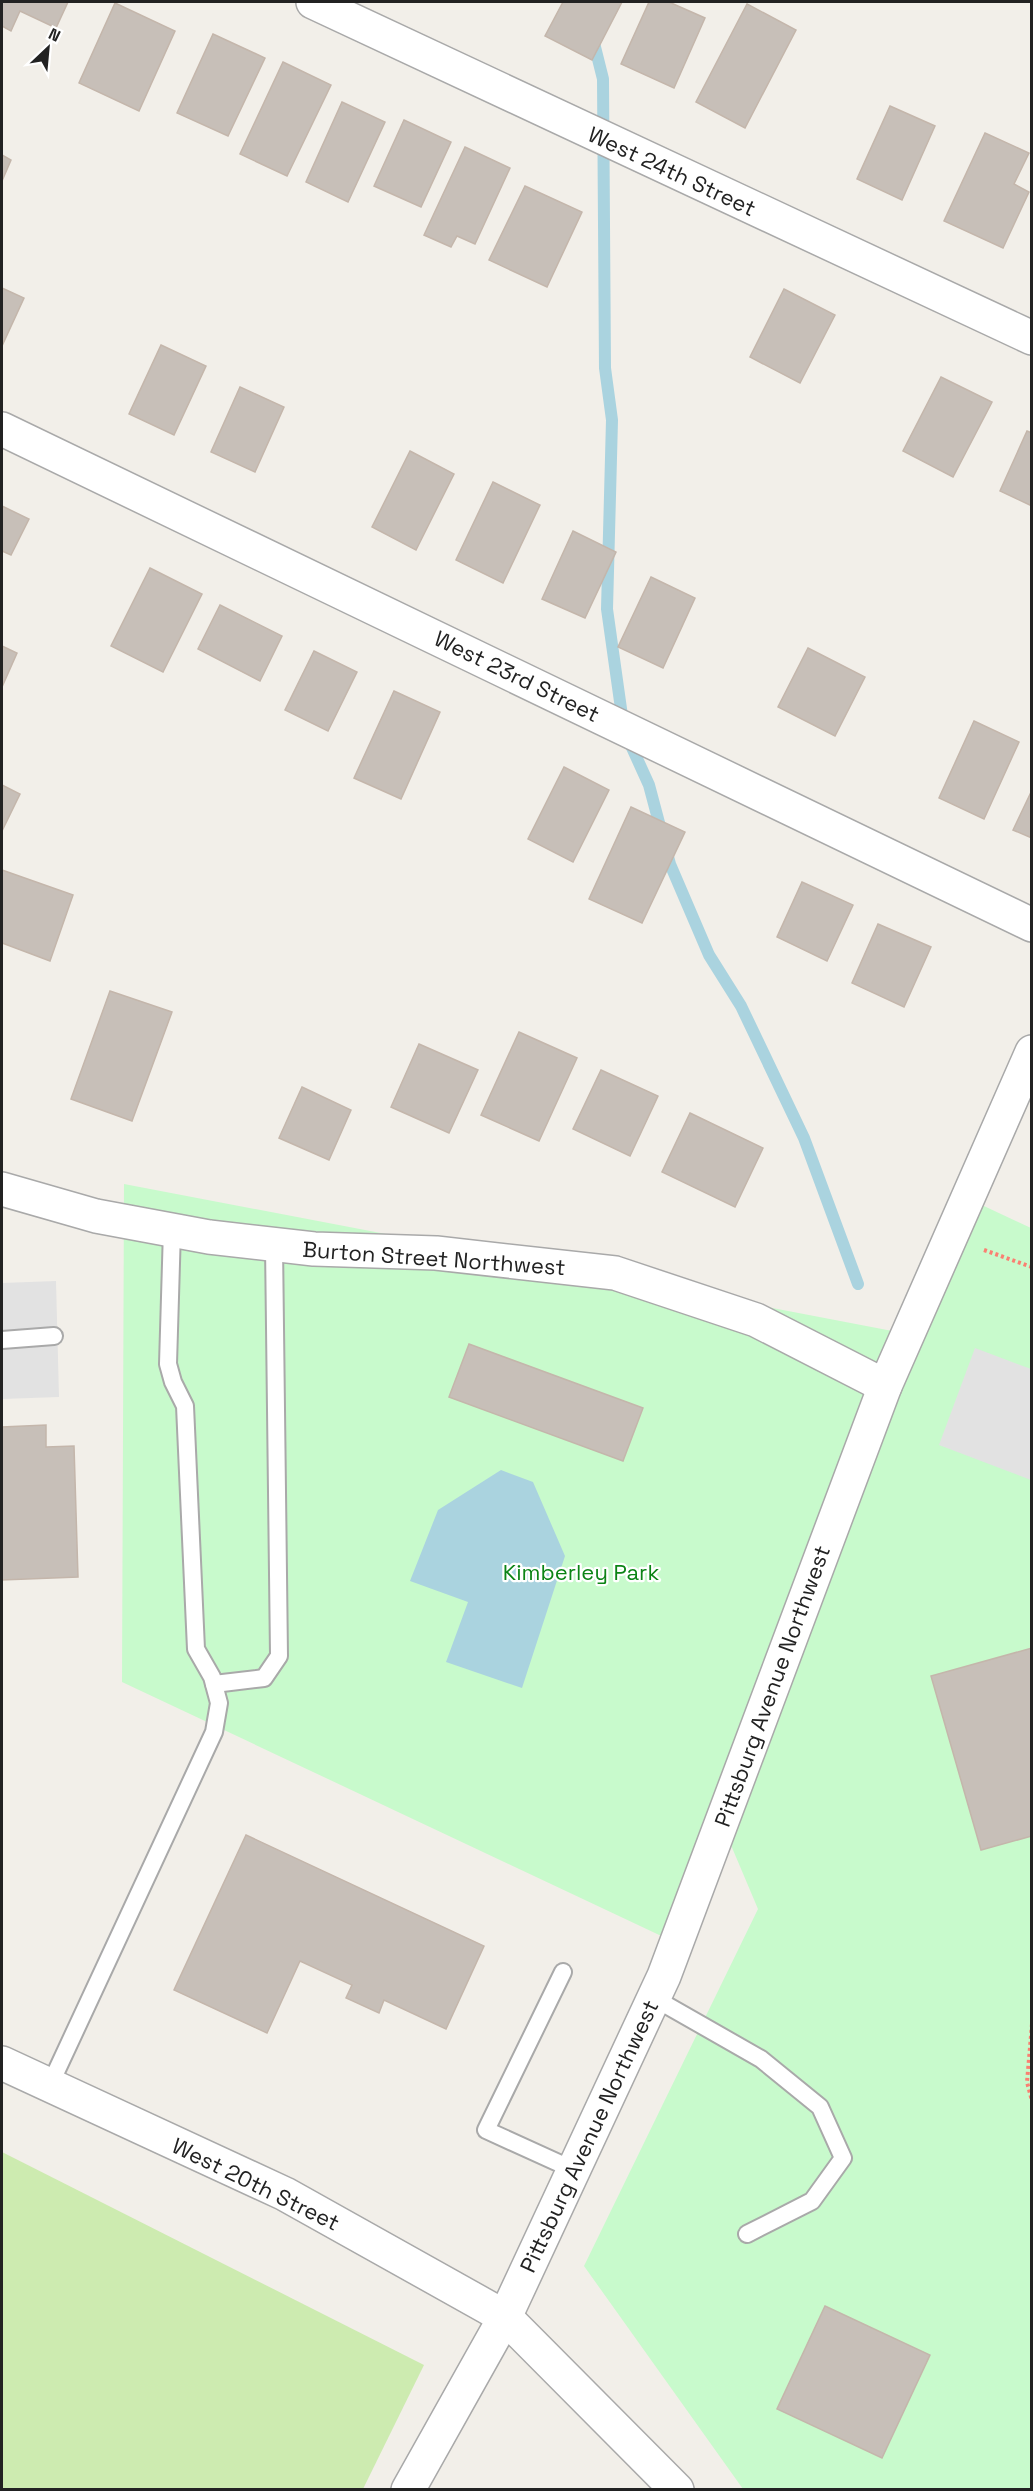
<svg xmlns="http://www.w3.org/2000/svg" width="1033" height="2491" font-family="'Space Grotesk',sans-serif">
  <rect width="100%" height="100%" fill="#f2efe9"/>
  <path fill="#cdebb0" d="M2,2152L424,2365L363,2489H2Z"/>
  <path fill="#c8facc" d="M124,1184L908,1334L969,1199L1031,1228V2489H743L584,2266L758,1909L725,1831L672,1941L122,1682Z"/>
  <g fill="#e2e2e2">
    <path d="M56,1281L59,1397L2,1399V1283Z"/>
    <path d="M975,1348L1031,1369V1480L939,1445Z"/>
  </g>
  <path fill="#aad3df" d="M501,1470L533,1482L565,1556L522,1688L446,1662L468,1602L410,1581L438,1510Z"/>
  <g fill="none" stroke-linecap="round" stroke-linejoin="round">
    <path stroke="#aad3df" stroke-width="12" d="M593,39L603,79L605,368L612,420L607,609L624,730L649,785L670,864L709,955L741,1006L804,1138L858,1284"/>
  </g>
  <g fill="#c7bfb8" stroke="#c4b6ab" stroke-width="1.5">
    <path d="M2,2H68L56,28L20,11L11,31L2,26Z"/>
    <path d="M563,2H622L592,60L545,36Z"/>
    <path d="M649,2H669L705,18L674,88L621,64Z"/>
    <path d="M115,3L175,31L139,111L79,83Z"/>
    <path d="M747,4L796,30L745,128L696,102Z"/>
    <path d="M213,34L265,58L228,136L177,113Z"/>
    <path d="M283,62L331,85L287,176L240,154Z"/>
    <path d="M342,102L385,122L348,202L306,182Z"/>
    <path d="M890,106L935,126L902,200L857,179Z"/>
    <path d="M404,120L451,142L421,207L374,186Z"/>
    <path d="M985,133L1029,153L1014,184L1029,192L1003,248L944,221Z"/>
    <path d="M465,147L510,168L475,244L457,236L451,247L424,235Z"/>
    <path d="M2,155L11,160L2,181Z"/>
    <path d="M525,186L582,212L547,287L489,260Z"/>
    <path d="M2,288L24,298L2,346Z"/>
    <path d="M784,289L835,315L800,383L750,357Z"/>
    <path d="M161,345L206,366L174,435L129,414Z"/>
    <path d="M941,377L992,402L953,477L903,451Z"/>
    <path d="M240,387L284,407L255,472L211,452Z"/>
    <path d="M1027,431L1032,433V506L1000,491Z"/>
    <path d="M410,451L454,474L416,550L372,527Z"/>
    <path d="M493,482L540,505L503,583L456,560Z"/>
    <path d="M2,506L29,519L11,555L2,551Z"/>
    <path d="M573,531L616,552L585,618L542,599Z"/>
    <path d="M150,568L202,594L163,672L111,646Z"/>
    <path d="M651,577L695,598L663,668L618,647Z"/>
    <path d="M220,605L282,636L260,681L198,649Z"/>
    <path d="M2,646L17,653L2,687Z"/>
    <path d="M808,648L865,677L835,736L778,707Z"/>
    <path d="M314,651L357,672L328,731L285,710Z"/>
    <path d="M394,691L440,712L401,799L354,778Z"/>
    <path d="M974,721L1019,742L984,819L939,798Z"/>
    <path d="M564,767L609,790L573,862L528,839Z"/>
    <path d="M2,785L20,794L2,831Z"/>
    <path d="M1032,790V838L1013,830Z"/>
    <path d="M631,807L685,832L642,923L589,899Z"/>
    <path d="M2,870L73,895L50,961L2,943Z"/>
    <path d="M802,882L853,905L827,961L777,937Z"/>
    <path d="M878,924L931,947L904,1007L852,983Z"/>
    <path d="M110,991L172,1012L132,1121L71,1099Z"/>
    <path d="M519,1032L577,1058L539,1141L481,1115Z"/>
    <path d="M419,1044L478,1070L449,1133L391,1107Z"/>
    <path d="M601,1070L658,1096L630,1156L573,1129Z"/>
    <path d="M302,1087L351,1110L329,1160L279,1138Z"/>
    <path d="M690,1113L763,1148L735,1207L662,1172Z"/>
    <path d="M469,1344L643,1408L623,1461L449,1397Z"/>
    <path d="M46,1425V1447L74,1446L78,1577L2,1580V1427Z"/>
    <path d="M1032,1648V1836L981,1850L931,1676Z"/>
    <path d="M246,1835L484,1946L446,2029L384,2000L379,2013L346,1998L352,1985L300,1961L267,2033L174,1990Z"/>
    <path d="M825,2306L930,2355L882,2458L777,2409Z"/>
  </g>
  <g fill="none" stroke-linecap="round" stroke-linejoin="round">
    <defs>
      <g id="service">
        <path d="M2,1340L54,1336"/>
        <path d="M214,1684L264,1678L279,1656L274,1245"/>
        <path d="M563,1972L486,2130L574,2170"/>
        <path d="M654,1998L761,2059L820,2107L843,2158L812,2201L747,2234"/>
        <path d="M49,2087L214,1732L219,1703L212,1677L196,1649L185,1406L173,1382L168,1364L172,1230"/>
      </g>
      <g id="minor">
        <path d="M313,2L1032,338"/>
        <path d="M2,429L1032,925"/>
        <path d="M2,1189L96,1216L209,1237L314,1249L436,1253L615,1273L756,1320L885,1386"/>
        <path d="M2,2063L285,2194L505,2317L677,2490"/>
        <path d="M408,2490L505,2317L664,1976L885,1386L1032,1052"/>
      </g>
    </defs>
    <use href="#service" stroke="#a9a9a9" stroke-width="20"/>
    <use href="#minor" stroke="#a9a9a9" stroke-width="36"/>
    <g stroke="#fa8072" stroke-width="4" stroke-dasharray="3 3" stroke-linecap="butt">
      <path d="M984,1250L1032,1267"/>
      <path d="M1032,2024L1027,2082L1032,2101"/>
    </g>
    <use href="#service" stroke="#fff" stroke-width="16"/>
    <use href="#minor" stroke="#fff" stroke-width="33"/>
  </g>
  <g text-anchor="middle" stroke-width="4.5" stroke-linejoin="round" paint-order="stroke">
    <g font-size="22" fill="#222" stroke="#fff">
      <text transform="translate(672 171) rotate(25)" y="8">West 24th Street</text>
      <text transform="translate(517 676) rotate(26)" y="8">West 23rd Street</text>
      <text transform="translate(434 1258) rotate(4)" y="8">Burton Street Northwest</text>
      <text transform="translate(772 1686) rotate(-70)" y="8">Pittsburg Avenue Northwest</text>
      <text transform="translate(589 2136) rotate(-65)" y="8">Pittsburg Avenue Northwest</text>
      <text transform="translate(256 2184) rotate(26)" y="8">West 20th Street</text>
    </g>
    <g font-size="22" fill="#0c8416" stroke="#fff">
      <text x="581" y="1580">Kimberley Park</text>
    </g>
  </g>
  <rect width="1033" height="2491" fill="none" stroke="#222222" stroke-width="6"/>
  <g transform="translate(48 48) rotate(26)" stroke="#ffffff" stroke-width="4.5" paint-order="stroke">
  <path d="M0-4.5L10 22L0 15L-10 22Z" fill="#222222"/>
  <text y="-9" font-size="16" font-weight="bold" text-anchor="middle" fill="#222222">N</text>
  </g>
</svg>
